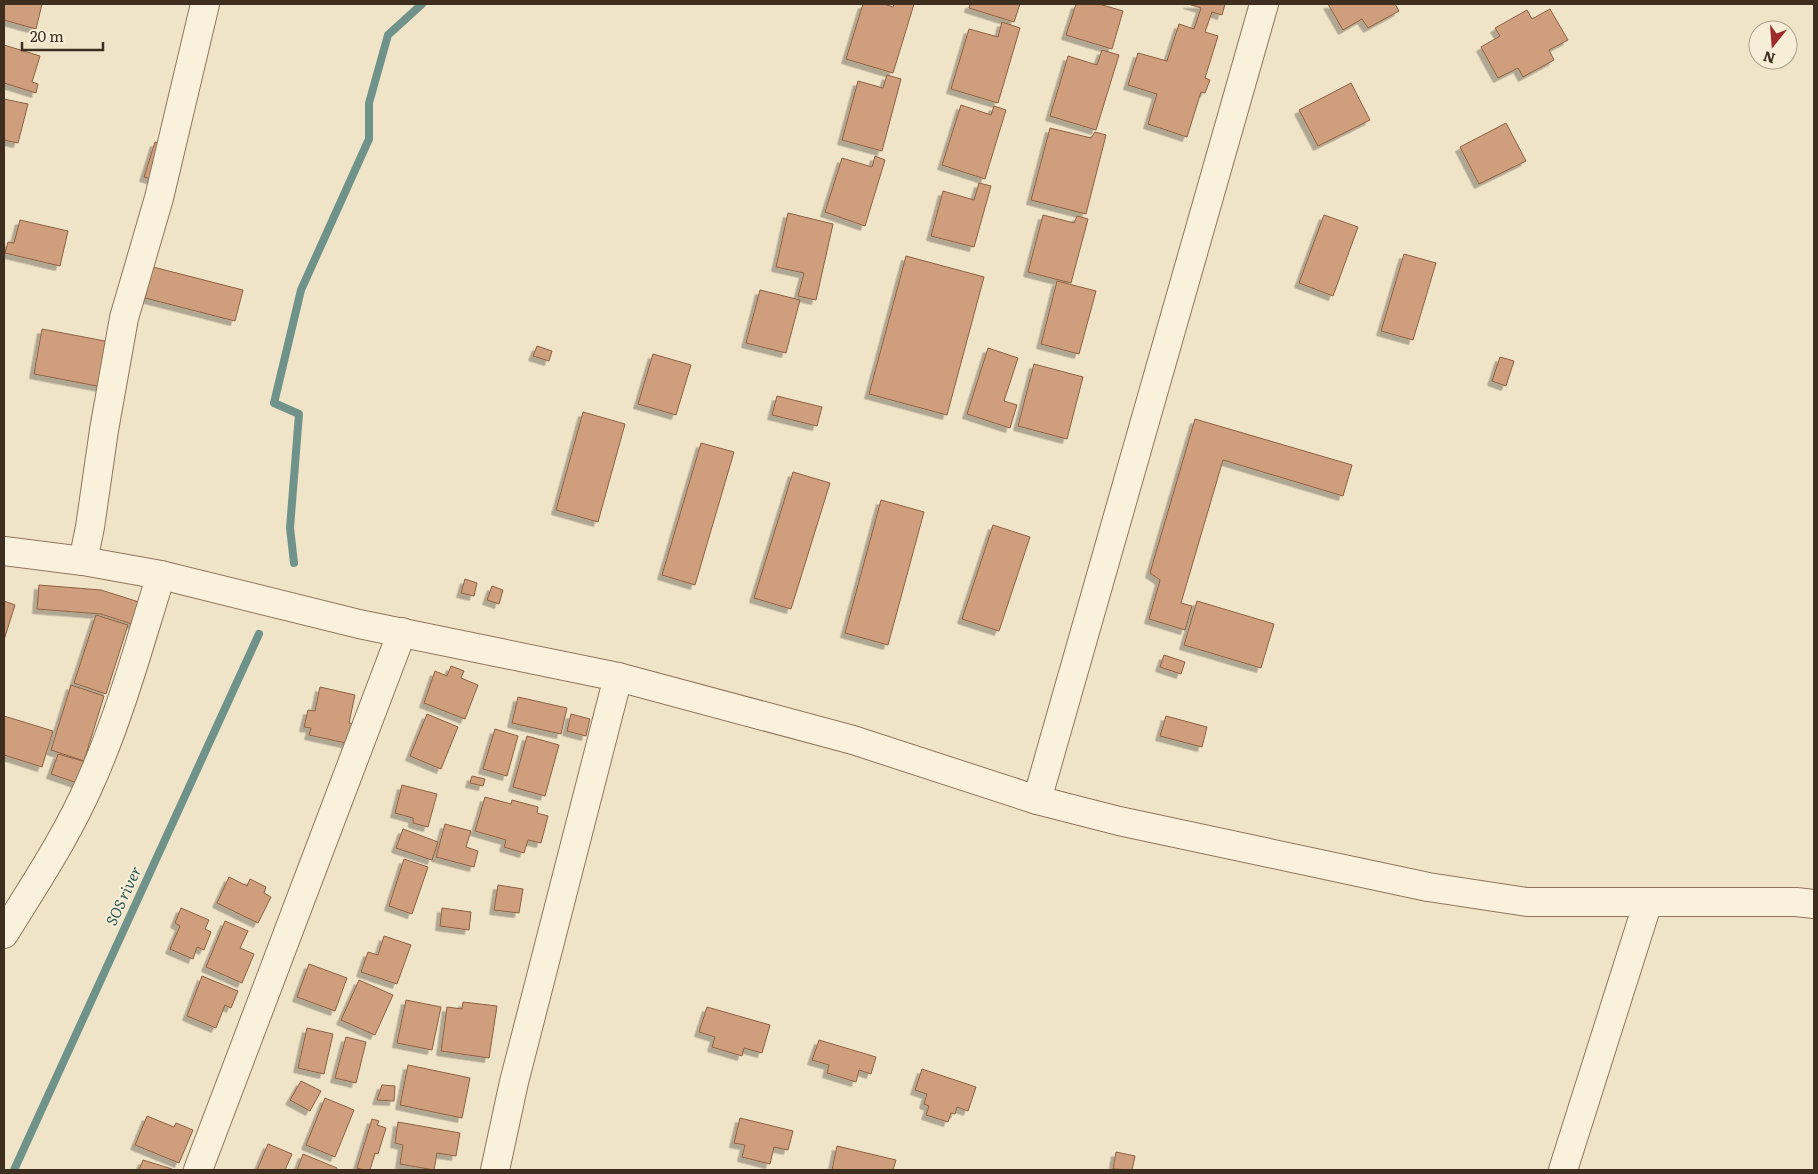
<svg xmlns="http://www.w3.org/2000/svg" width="1818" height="1174" font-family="Literata,serif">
  <defs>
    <filter id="shadow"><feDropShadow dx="-4.5" dy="4.5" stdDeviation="0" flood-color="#0004"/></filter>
  </defs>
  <rect width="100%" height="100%" fill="#f0e4c8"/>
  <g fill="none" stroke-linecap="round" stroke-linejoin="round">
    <g stroke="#6f938a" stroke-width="8">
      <path d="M294,563L290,528L299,414L274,403L301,290L369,139V103L388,35L422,4"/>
      <path d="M14,1170L259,634"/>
    </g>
  </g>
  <g fill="#cf9f7d" stroke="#8d5f41" filter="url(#shadow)">
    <path d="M4,4H42L36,29L4,20Z"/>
    <path d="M863,4H884L893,7L894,4H914L893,73L846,59Z"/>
    <path d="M970,4H1020L1014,22L969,8Z"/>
    <path d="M1076,4H1099L1123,11L1112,49L1066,35Z"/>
    <path d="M1188,4H1225L1222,15L1212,12L1205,32L1218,36L1205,78L1210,80L1205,93L1201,92L1187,137L1148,124L1157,94L1128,85L1138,53L1167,61L1179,24L1194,29L1201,8Z"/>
    <path d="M1328,4H1395L1399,11L1368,28L1362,19L1343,30Z"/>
    <path d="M1550,9L1568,40L1549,50L1554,60L1523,77L1518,68L1498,78L1481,47L1500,36L1495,28L1527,10L1532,19Z"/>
    <path d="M1002,22L1020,28L998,103L951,89L969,29L998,37Z"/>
    <path d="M4,45L40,56L32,82L38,84L36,93L4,83Z"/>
    <path d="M1102,50L1119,55L1096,130L1050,116L1068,56L1097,65Z"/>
    <path d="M887,75L901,79L882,151L842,140L858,81L883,88Z"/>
    <path d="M1351,83L1370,120L1318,146L1299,110Z"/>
    <path d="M4,99L28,104L18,143L4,140Z"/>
    <path d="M961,105L991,115L994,106L1006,110L985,179L942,165Z"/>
    <path d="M1506,123L1526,161L1479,184L1460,147Z"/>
    <path d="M1050,128L1091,138L1095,132L1106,135L1086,214L1031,200Z"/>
    <path d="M155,142L169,146L158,181L144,177Z"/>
    <path d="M875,156L885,160L865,226L825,212L842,158L872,167Z"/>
    <path d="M979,183L991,186L974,247L931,236L943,191L974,200Z"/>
    <path d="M788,213L833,224L816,300L798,296L804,273L776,267Z"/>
    <path d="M1043,215L1074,223L1077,216L1088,219L1071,283L1028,272Z"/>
    <path d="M1324,215L1358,227L1333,296L1299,283Z"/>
    <path d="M20,220L68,231L60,266L5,253L8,242L14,243Z"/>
    <path d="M1404,254L1436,263L1413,340L1381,331Z"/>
    <path d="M906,256L984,277L947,415L869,394Z"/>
    <path d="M153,267L243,290L235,321L145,298Z"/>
    <path d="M1057,281L1096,291L1079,354L1041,344Z"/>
    <path d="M760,290L800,300L786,353L746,343Z"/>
    <path d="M42,329L110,342L102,387L34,374Z"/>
    <path d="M537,346L552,351L549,361L533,356Z"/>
    <path d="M988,348L1018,358L1004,401L1017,405L1010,428L967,414Z"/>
    <path d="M653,354L691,365L676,415L638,404Z"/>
    <path d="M1500,357L1514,361L1506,386L1492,381Z"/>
    <path d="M1034,364L1083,377L1067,439L1018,426Z"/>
    <path d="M777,396L822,407L817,426L772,415Z"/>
    <path d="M583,412L625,424L598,522L556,510Z"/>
    <path d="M1195,419L1352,465L1343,496L1223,460L1181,603L1192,606L1185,630L1149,619L1160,580L1150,573Z"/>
    <path d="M701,443L734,452L695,585L662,575Z"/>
    <path d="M793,472L830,483L791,609L754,598Z"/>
    <path d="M881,500L924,512L888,645L845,633Z"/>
    <path d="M993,525L1030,537L999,631L962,619Z"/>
    <path d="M465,579L477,583L474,596L461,593Z"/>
    <path d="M39,585L101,590L142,603L135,625L101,614L37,609Z"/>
    <path d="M492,586L503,590L499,604L487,600Z"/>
    <path d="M4,601L15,605L4,640Z"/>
    <path d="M1197,601L1274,624L1261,668L1184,645Z"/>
    <path d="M96,615L128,625L106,694L74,683Z"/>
    <path d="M1164,655L1185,662L1181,674L1160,667Z"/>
    <path d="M451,666L464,671L461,678L478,685L465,719L424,703L435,671L447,676Z"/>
    <path d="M71,685L104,696L84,761L51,750Z"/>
    <path d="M320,687L355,695L349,723L354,724L350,744L309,735L311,728L304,727L308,710L315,711Z"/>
    <path d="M518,697L567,708L561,734L512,723Z"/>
    <path d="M427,714L458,727L441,769L410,756Z"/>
    <path d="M571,714L590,719L586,736L567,731Z"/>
    <path d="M4,716L53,731L42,767L4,755Z"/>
    <path d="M1166,716L1207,727L1202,747L1160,736Z"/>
    <path d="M495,729L518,736L507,776L483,769Z"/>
    <path d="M527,736L559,745L545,796L513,787Z"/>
    <path d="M58,754L86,762L80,784L51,774Z"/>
    <path d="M472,776L485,779L483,786L470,783Z"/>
    <path d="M402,785L437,794L428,827L413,823V818L395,813Z"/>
    <path d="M485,797L511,804L512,800L538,807L537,813L548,816L541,843L528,840L524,853L504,847L506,840L475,831Z"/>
    <path d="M445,824L471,831L466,847L478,851L474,867L436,857Z"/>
    <path d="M403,829L438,842L432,860L396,848Z"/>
    <path d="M404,859L428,867L412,914L389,906Z"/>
    <path d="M229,877L247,886L250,879L266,887L264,893L271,897L258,923L217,903Z"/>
    <path d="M498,885L523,889L519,913L494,910Z"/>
    <path d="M181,908L209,920L205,929L211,932L204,950L197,947L193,959L170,949L180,926L175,923Z"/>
    <path d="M442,908L471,912L469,930L440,926Z"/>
    <path d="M225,921L248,931L240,948L254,954L242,983L206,967Z"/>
    <path d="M384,936L411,945L397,984L361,972L368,952L378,955Z"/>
    <path d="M309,964L347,978L335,1011L297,997Z"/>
    <path d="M202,976L238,991L231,1008L225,1005L216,1028L187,1016Z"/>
    <path d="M359,980L393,995L375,1035L341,1020Z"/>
    <path d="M406,1000L441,1007L432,1050L397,1043Z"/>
    <path d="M463,1002L497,1006L489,1058L441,1051L447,1007L462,1009Z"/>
    <path d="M707,1007L770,1025L762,1053L744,1048L742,1056L712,1047L715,1037L699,1032Z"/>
    <path d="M307,1028L333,1034L324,1074L298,1068Z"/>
    <path d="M346,1037L366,1042L356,1083L335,1078Z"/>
    <path d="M819,1040L876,1057L871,1074L859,1070L856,1082L827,1073L829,1065L812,1060Z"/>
    <path d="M408,1065L470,1078L462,1118L400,1105Z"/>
    <path d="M922,1069L976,1087L968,1111L957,1107L955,1114L951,1113L948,1122L926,1115L929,1106L924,1104L927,1094L915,1090Z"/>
    <path d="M301,1081L321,1091L310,1111L290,1100Z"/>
    <path d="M382,1085L395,1086L394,1101L377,1100Z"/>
    <path d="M325,1098L354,1110L335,1157L306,1145Z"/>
    <path d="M147,1116L174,1127L176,1123L193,1130L179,1163L135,1145Z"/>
    <path d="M740,1118L793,1131L788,1150L774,1147L770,1164L742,1157L745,1145L734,1143Z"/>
    <path d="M372,1119L379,1121L377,1125L386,1128L378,1154L375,1153L370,1170H364L357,1168Z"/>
    <path d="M398,1122L460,1133L456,1156L437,1153L434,1170L400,1164L403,1145L395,1143Z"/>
    <path d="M268,1144L292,1154L285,1170H257Z"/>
    <path d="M837,1146L896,1160L893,1170H832Z"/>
    <path d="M1116,1152L1135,1156L1132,1170L1113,1169Z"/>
    <path d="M303,1154L337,1168L336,1170H297Z"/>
    <path d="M143,1160L172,1169V1170H139Z"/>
  </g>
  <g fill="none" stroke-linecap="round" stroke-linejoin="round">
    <defs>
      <g id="minor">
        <path d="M4,551L83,561L161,575L359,624L618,677L853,740L1037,800L1119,821L1428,887L1527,902H1796L1814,904"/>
        <path d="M83,561L90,527L104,430L124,318L159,198L205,4"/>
        <path d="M1037,800L1264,4"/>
        <path d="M4,934C34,885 67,836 90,783C120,716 139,645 161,575"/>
        <path d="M198,1170L402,632"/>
        <path d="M495,1170L514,1082L618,677"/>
        <path d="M1563,1170L1648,902"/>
      </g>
    </defs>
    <use href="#minor" stroke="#8d765c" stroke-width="30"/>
    <use href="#minor" stroke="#faf1dc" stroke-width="28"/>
  </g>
  <g text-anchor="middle" stroke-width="4" stroke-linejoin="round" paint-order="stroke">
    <g font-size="15" font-style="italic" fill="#2f5d5a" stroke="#f7eed8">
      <text transform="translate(124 896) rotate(-65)" y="5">SOS river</text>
    </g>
  </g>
  <rect width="1818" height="1174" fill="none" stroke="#3d2e20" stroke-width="10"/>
  <g transform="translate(1773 45) rotate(197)"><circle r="24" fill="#f7eed8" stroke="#ada18e"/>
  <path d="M0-4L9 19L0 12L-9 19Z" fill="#9e2a2b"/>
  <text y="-8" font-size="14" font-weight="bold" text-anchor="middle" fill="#3d2e20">N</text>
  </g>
  <path d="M22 42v8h81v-8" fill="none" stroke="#3d2e20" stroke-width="2.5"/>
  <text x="30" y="42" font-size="15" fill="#3d2e20" stroke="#f7eed8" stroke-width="4" paint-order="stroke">20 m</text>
</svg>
